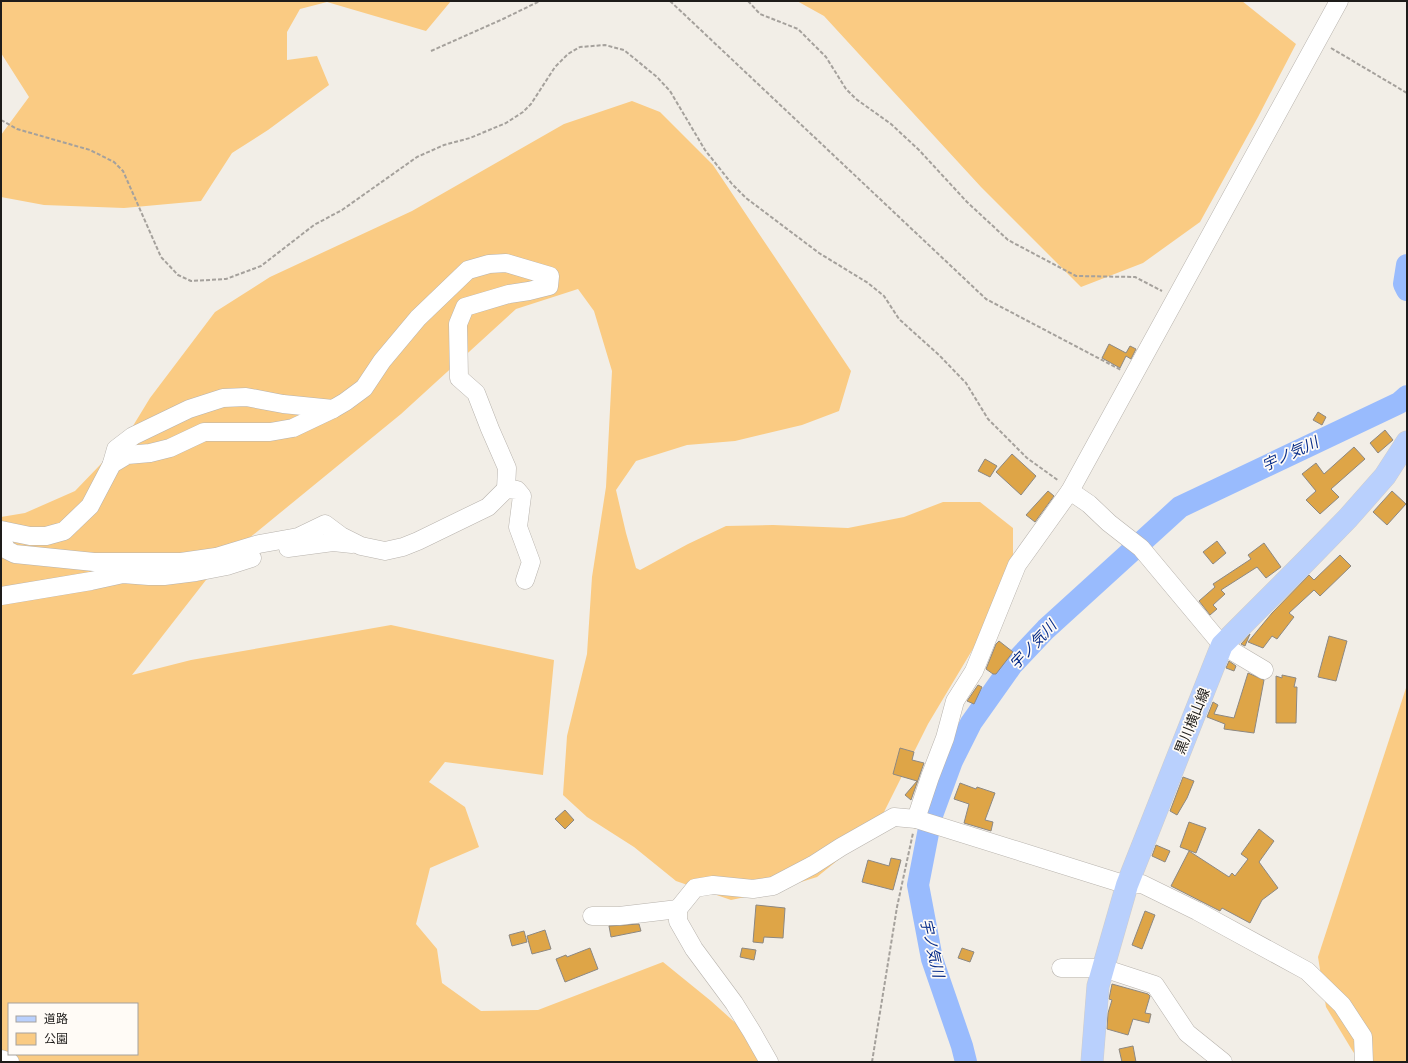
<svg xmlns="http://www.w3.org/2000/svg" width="1408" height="1063" font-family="Commissioner,'Noto Sans JP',sans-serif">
  <rect width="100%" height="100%" fill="#f2eee7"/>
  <g fill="#facb83" fill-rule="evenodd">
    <path d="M1,1H451L426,31L327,2L300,9L287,32V60L317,56L329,85L268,130L232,153L201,201L124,208L44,205L1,197V135L29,97L1,53Z"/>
    <path d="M797,1H1242L1296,44L1258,117L1200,222L1143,263L1081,287L981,187L824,16Z"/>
    <path d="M632,101L660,112L713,165L851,371L839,411L802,425L735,441L687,445L636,461L616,490L626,533L636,568L640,570L688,544L726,526L773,525L848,528L904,517L943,502H980L1013,528V570L986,627L928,724L875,830L817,877L769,892L731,900L676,881L634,847L587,817L563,795L567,736L587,654L592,577L606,487L612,371L594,311L578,289L516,309L401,414L220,562L132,675L191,660L391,625L554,660L543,775L445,762L429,782L465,807L479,847L430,868L416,924L437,949L442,983L481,1011L538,1010L663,962L711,1001L779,1062H1V517L25,513L75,491L125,439L150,398L215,312L270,277L412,211L564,124ZM9,1004H137V1054H9Z"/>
    <path d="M1407,685V1062H1360L1352,1050L1326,1007L1318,957Z"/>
  </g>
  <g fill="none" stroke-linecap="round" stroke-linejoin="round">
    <g stroke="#99bbfd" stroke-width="22">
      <path d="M1407,265L1404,284L1407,290"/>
      <path d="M966,1062L962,1046L932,959L918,885L931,818L952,761L971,723L1012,665L1046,629L1180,507L1399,403L1407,396"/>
    </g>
  </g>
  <g fill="#dea547" stroke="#8d8882">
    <path d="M1109,344L1126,353L1130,346L1136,349L1131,359L1126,356L1120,368L1102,358Z"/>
    <path d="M1318,412L1326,417L1322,425L1313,420Z"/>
    <path d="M1385,430L1393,440L1378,453L1370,443Z"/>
    <path d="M1354,447L1365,459L1331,489L1339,497L1320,514L1306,500L1316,491L1302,474L1316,463L1324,474Z"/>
    <path d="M1012,454L1036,476L1021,495L996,472Z"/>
    <path d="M985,459L997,466L990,477L978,471Z"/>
    <path d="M1048,491L1054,496L1035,522L1026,515Z"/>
    <path d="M1392,491L1406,504L1387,525L1373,512Z"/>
    <path d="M1217,541L1226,553L1213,564L1203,552Z"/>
    <path d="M1264,543L1281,567L1266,578L1257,567L1221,590L1225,594L1213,605L1217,609L1210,615L1199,601L1215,587L1213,584L1251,559L1248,555Z"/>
    <path d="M1340,555L1351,566L1320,596L1314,590L1289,613L1294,617L1277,639L1272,636L1263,648L1248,642L1272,613L1309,575L1314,580Z"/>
    <path d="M1250,634L1245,646L1241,644Z"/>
    <path d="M1329,636L1347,641L1336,681L1318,677Z"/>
    <path d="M999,641L1013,652L996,674H993L986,669L996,644Z"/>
    <path d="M1229,661L1236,666L1234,671L1226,668Z"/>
    <path d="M1248,673L1264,680L1254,733L1224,729L1225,724L1207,717L1213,702L1218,705L1214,714L1234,718Z"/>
    <path d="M1282,675L1296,678L1294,687H1297L1296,723H1276V676L1282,678Z"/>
    <path d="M978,685L982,687L974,704L967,701Z"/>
    <path d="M900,748L914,752L912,760L924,763L911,800L905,795L917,781L893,774Z"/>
    <path d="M1183,777L1194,781L1187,798L1177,815L1170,811Z"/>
    <path d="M960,783L976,789L977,787L995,793L985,820L993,822L991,831L964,823L969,804L954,799Z"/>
    <path d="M565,810L574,820L565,829L555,819Z"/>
    <path d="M1189,822L1206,828L1196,853L1180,847Z"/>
    <path d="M1259,829L1274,841L1259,862L1278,888L1262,900L1250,923L1222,908L1220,911L1171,886L1189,851L1229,877L1232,873L1235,876L1248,859L1241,854Z"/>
    <path d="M1156,845L1170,851L1165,862L1152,856Z"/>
    <path d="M891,858L901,860L893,890L862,882L868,860L889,866Z"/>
    <path d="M756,905L785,908L783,938L764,937L763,943L753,942Z"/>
    <path d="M1145,911L1155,915L1142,949L1132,945Z"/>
    <path d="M639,924L641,931L611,937L609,926Z"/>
    <path d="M545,930L551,949L532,954L527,936Z"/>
    <path d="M524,931L527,942L512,946L509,935Z"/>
    <path d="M590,948L598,969L565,982L556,959L566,955L567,957Z"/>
    <path d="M742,948L756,950L754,960L740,957Z"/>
    <path d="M962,948L974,952L970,962L958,958Z"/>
    <path d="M1112,984L1148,994L1150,996L1145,1013L1151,1014L1149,1023L1133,1019L1128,1035L1107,1029L1108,1013L1112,1000L1109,999Z"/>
    <path d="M1133,1046L1136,1062H1122L1119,1049Z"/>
  </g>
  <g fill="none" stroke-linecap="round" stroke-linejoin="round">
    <defs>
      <g id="minor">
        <path d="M112,463L116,449L133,436L189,409L223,398L246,397L283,404L333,409"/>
        <path d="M1070,491L1089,504L1109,523L1141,548L1222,645L1264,670"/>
        <path d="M1,530L30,536H46L64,531L90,506L112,464L127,455L150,453L170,448L204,432H270L293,428L333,409L345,402L364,388L382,361L418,318L468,270L489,264L506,263L550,276L549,286L529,291L509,294L465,307L458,324L459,378L476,393L490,429L507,468L506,489"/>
        <path d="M1,539L7,550L15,554L94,562H181L216,557L259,544L298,537L325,524L341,536L361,546L385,551L403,547L418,541L488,507L506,489L517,490L522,496L518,527L531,562L525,580"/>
        <path d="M288,548L333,542L352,544"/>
        <path d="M1,596L91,581L123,574L149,576H164L196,572L227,566L252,558"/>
        <path d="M916,819L930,777L945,738L955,701L974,671L1017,565L1070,491L1339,1"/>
        <path d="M592,916H619L678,909"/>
        <path d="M1061,968H1103L1155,985L1187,1033L1223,1062"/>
        <path d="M1,1059L10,1062"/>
        <path d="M769,1062L752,1032L734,1003L694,949L678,921V909L695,888L713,885L753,889L773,886L813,865L841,847L894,817L916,819L1127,885L1142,884L1197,911L1307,971L1342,1005L1363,1037L1364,1062"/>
      </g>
      <path id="major" d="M1092,1062L1098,986L1127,885L1222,645L1305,562L1348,518L1385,476L1407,442"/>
    </defs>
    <use href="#minor" stroke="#b8b3ad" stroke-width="19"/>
    <use href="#major" stroke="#cecdcd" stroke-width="23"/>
    <g stroke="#a5a19c" stroke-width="2" stroke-dasharray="4 2" stroke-linecap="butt">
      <path d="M670,1L986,299L1121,370"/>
      <path d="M748,1L760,14L798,29L826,57L846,89L856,99L891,124L919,150L967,202L1008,240L1076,276L1135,277L1162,291"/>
      <path d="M1331,48L1407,93"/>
      <path d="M431,51L503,19L540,1"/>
      <path d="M1,120L17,129L90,150L114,162L123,171L161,257L178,275L191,281L226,279L261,266L314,225L342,210L417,157L444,145L470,138L506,123L523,112L531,104L555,67L568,54L580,47L605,45L624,50L657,77L670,91L705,150L732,184L746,198L819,253L868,283L884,296L899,319L939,355L966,383L988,419L1027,458L1059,481"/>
      <path d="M872,1062L897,907L913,833"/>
    </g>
    <use href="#minor" stroke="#fff" stroke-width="18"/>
    <use href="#major" stroke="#b9d0fd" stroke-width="22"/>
  </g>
  <g text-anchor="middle" stroke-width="3.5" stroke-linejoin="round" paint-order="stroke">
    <g font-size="14" fill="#1e1c1a" stroke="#fffbf6">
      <text transform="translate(1192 721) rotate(-68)" y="5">黒川横山線</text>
    </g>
    <g font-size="15" font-style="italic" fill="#092e8a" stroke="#fffbf6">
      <text transform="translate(1290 454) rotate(-25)" y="5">宇ノ気川</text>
      <text transform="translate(1033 645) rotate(-47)" y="5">宇ノ気川</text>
      <text transform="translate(932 948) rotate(77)" y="5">宇ノ気川</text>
    </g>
  </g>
  <rect width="1408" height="1063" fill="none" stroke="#1e1c1a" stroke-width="4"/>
  <rect x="8" y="1003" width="130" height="52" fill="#fffbf6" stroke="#a5a29e"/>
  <rect x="16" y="1016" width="20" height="6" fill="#b9d0fd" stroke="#a5a29e"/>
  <text x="44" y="1023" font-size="12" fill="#1e1c1a">道路</text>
  <rect x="16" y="1033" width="20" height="12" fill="#facb83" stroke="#a5a29e"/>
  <text x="44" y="1043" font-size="12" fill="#1e1c1a">公園</text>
</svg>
